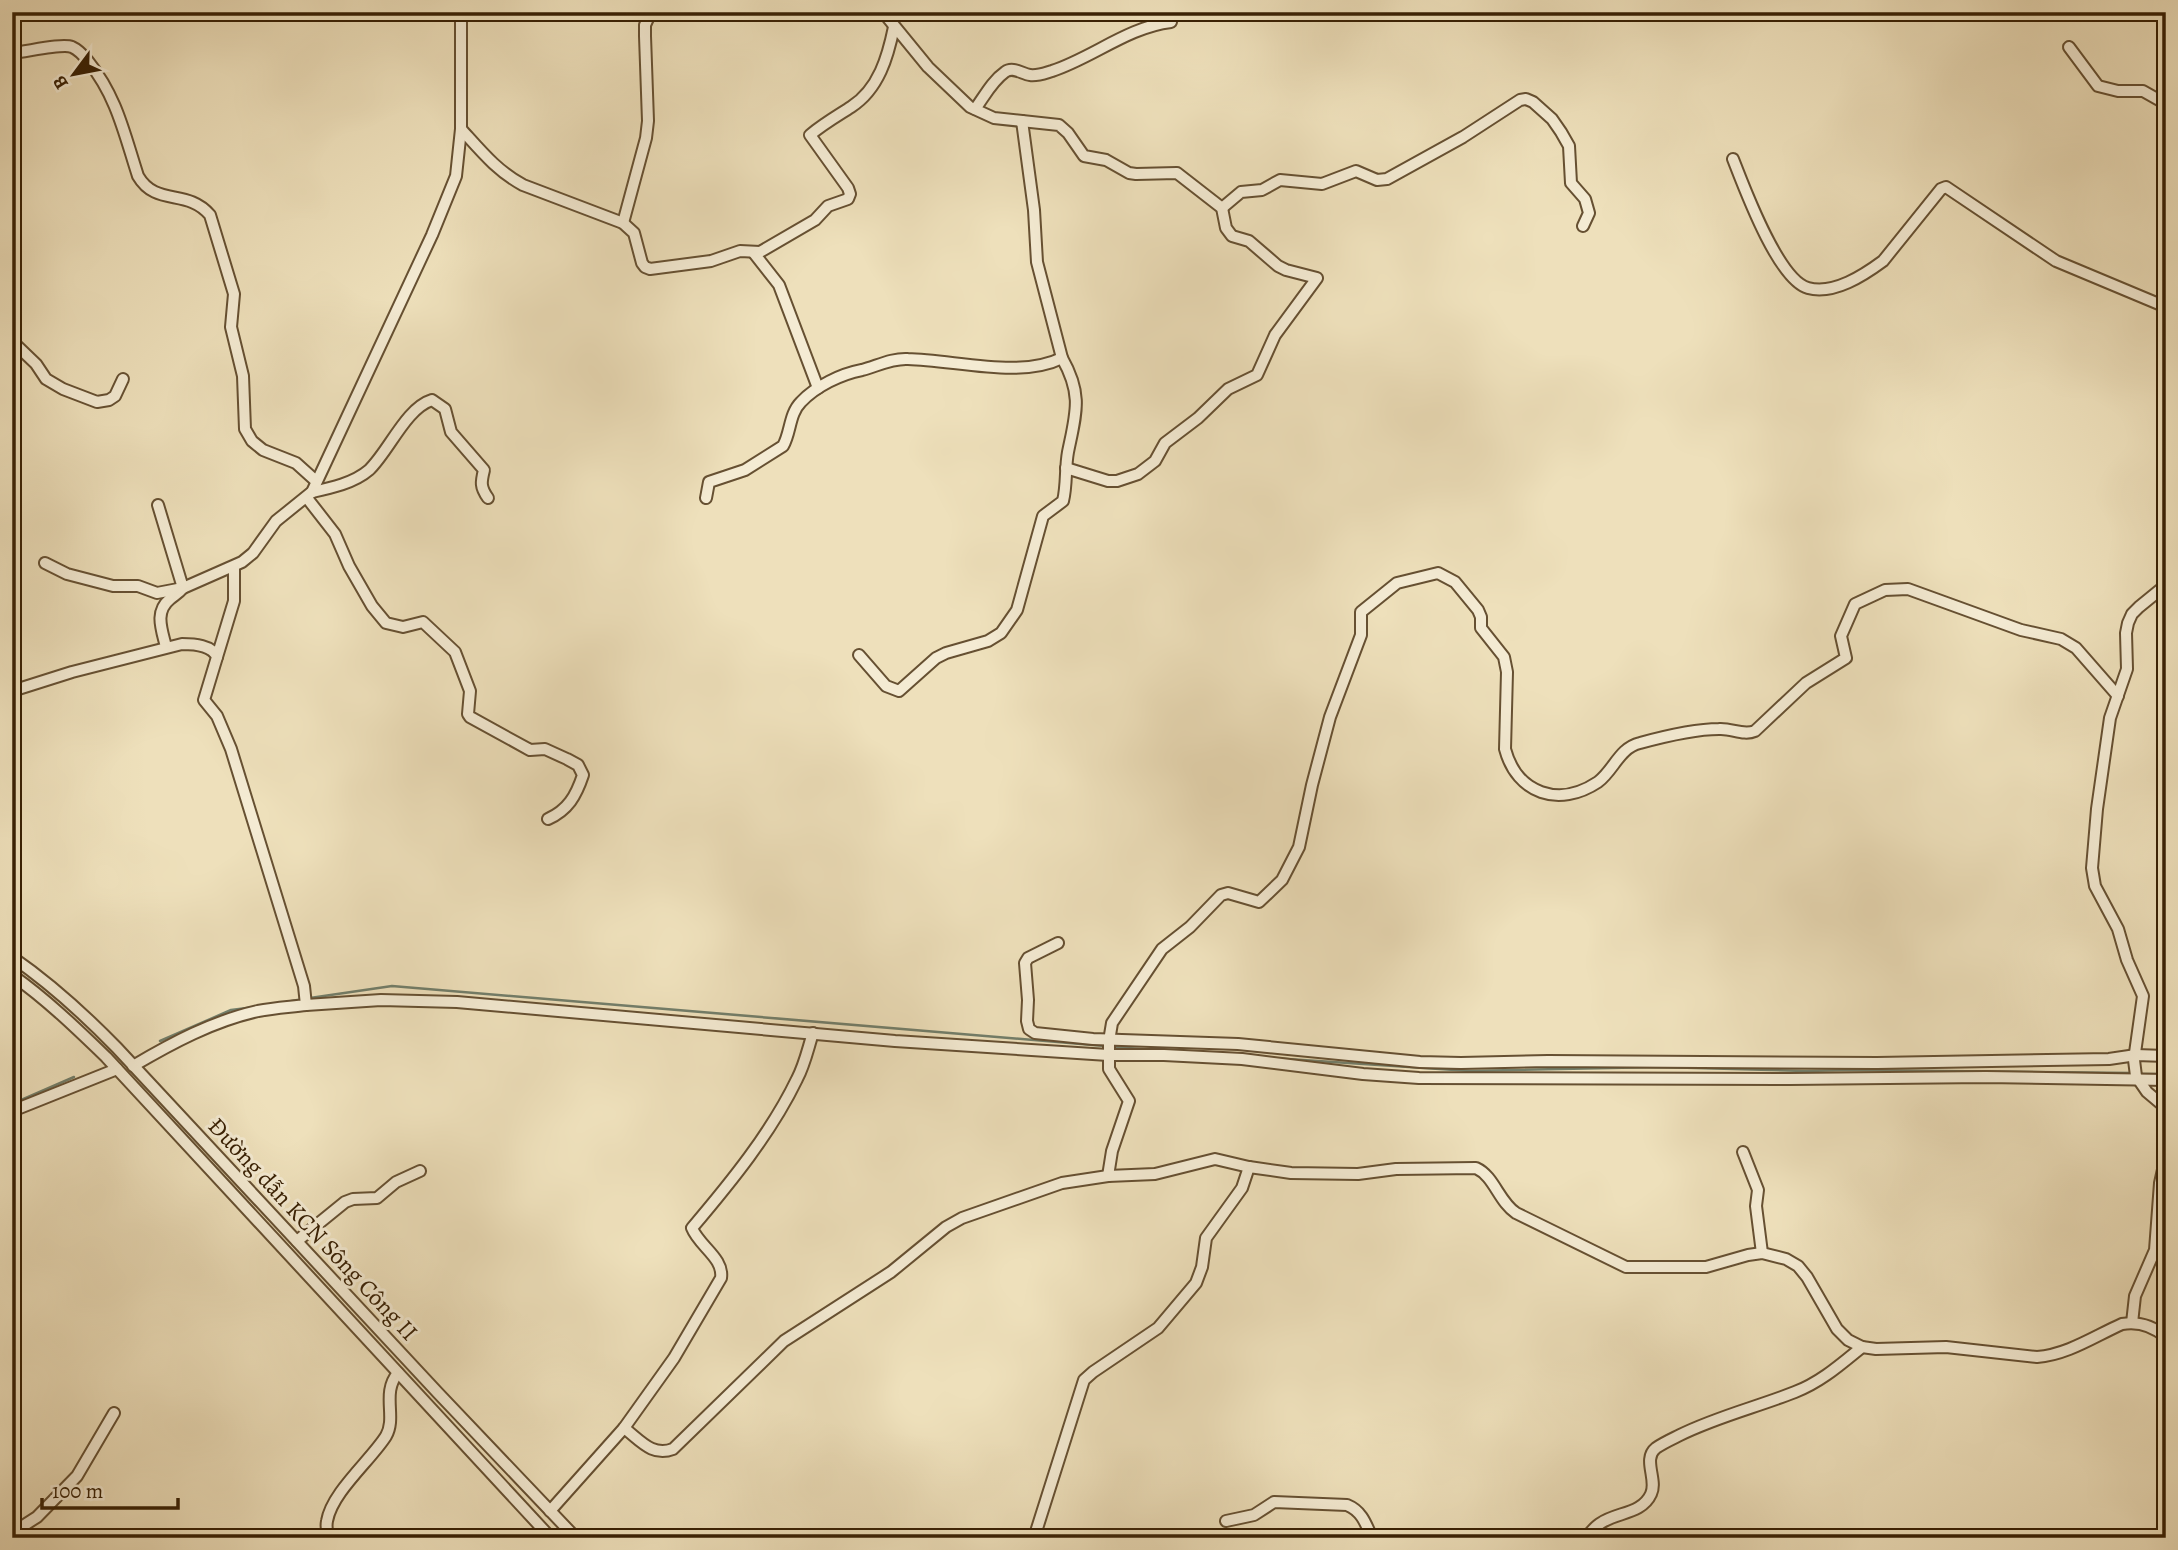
<svg xmlns="http://www.w3.org/2000/svg" width="2178" height="1550" font-family="Alegreya,serif">
  <rect width="100%" height="100%" fill="#eee0bb"/>
  <filter id="stains"><feTurbulence type="fractalNoise" baseFrequency=".00286" numOctaves="4"/><feColorMatrix values="0 0 0 0 .2 0 0 0 0 .09 0 0 0 0 .02 0 0 0 .5 -.17"/></filter>
  <radialGradient id="worn" r=".72"><stop offset=".6" stop-color="#630" stop-opacity="0"/><stop offset="1" stop-color="#630" stop-opacity=".3"/></radialGradient>
  <g fill="none" stroke-linecap="round" stroke-linejoin="round">
    <g stroke="#727e6a" stroke-width="2.5">
      <path d="M310,998L392,986L1105,1046"/>
      <path d="M286,1002L303,999"/>
      <path d="M160,1041L231,1010L255,1007"/>
      <path d="M1112,1047L1157,1050"/>
      <path d="M1272,1058L1470,1071L1659,1067L1805,1071L1853,1070L2133,1073"/>
      <path d="M2140,1074H2166"/>
      <path d="M12,1104L74,1077"/>
    </g>
    <defs>
      <g id="minor">
        <path d="M883,12L928,67L970,107L994,118L1059,125L1068,133L1084,156L1106,160L1129,173L1136,174L1177,173L1222,208L1226,228L1232,236L1249,241L1278,266L1286,270L1317,278L1275,335L1257,375L1228,389L1198,418L1165,443L1155,461L1138,474L1117,481H1108L1066,468"/>
        <path d="M2069,47L2098,86L2118,91H2143L2166,104"/>
        <path d="M12,53C26,52 62,43 72,47C79,50 84,56 88,61C117,97 124,133 138,176C156,207 187,188 210,215L234,294L231,327L243,376L245,429L252,441L263,450L296,463L316,481"/>
        <path d="M975,109C984,97 992,81 1005,72C1013,66 1022,74 1030,75C1038,76 1045,73 1052,71C1092,58 1128,27 1171,22"/>
        <path d="M461,129C481,151 497,171 523,185L623,223L634,233L642,263L645,267L650,269L711,261L740,251L760,252L815,220L828,206L848,199L850,194L848,188L810,135C823,124 837,116 851,107C879,89 888,56 894,27"/>
        <path d="M1733,159C1744,187 1778,280 1808,288C1834,295 1864,275 1883,261L1941,189L1946,187L2056,261L2166,307"/>
        <path d="M1222,208L1241,192L1262,190L1280,180L1322,184L1356,171L1377,180L1387,179L1463,137L1520,100L1526,99L1533,102L1552,119L1561,132L1569,146L1571,183L1585,199L1589,213L1583,226"/>
        <path d="M623,223L646,138L648,121L645,36V25L651,12"/>
        <path d="M753,252L779,285L818,388"/>
        <path d="M12,341L36,364L46,379L63,389L97,402L109,400L115,396L123,379"/>
        <path d="M312,492C331,488 354,483 369,470C389,451 406,408 432,400L445,409L451,432L484,470C481,482 480,487 488,498"/>
        <path d="M307,498L335,534L349,566L372,606L386,623L403,627L423,622L455,652L470,691L468,714L470,717L530,750L545,749L567,759L578,765L583,775C576,796 568,810 548,819"/>
        <path d="M706,498L709,482L745,470L783,446C791,432 789,414 801,402C816,386 841,374 862,370C877,366 892,358 908,359C955,360 1020,379 1062,358"/>
        <path d="M158,505L183,588C179,593 175,595 170,599C154,612 162,630 166,647"/>
        <path d="M45,563L67,574L113,586H138L157,593L183,588L242,562L253,553L276,521L312,492L432,235L456,176L461,129V12"/>
        <path d="M2166,585L2139,607L2132,614L2128,623L2126,633L2127,669L2110,718L2097,809L2092,868L2095,886L2118,929L2127,960L2143,996L2134,1060L2136,1076L2147,1092L2166,1108"/>
        <path d="M859,655L886,686L899,691L936,658L946,653L988,641L1001,633L1017,610L1043,516L1063,501C1067,485 1065,468 1068,452C1076,413 1083,395 1062,358L1037,262L1034,210L1022,121"/>
        <path d="M217,657L234,601V567"/>
        <path d="M12,691L72,672L182,644C194,644 212,645 217,657L204,700L217,716L231,749L304,986L306,1005C290,1007 274,1008 258,1011C213,1021 172,1043 133,1066"/>
        <path d="M1058,943L1028,958L1025,963L1028,1000L1027,1021L1029,1029L1035,1033L1093,1039L1238,1044L1420,1062L1461,1063L1548,1061L1877,1063L2109,1059L2136,1055L2166,1056"/>
        <path d="M12,957C51,984 84,1014 117,1048L438,1393L576,1538"/>
        <path d="M12,975C46,999 76,1028 106,1057L551,1538"/>
        <path d="M306,1005L381,1000L457,1002L895,1041L1108,1055H1164L1242,1059L1363,1074L1419,1078L1790,1079L1986,1077L2166,1080"/>
        <path d="M12,1111L117,1069"/>
        <path d="M1743,1152L1758,1190L1756,1206L1762,1253"/>
        <path d="M1108,1176L1112,1151L1129,1101L1109,1069V1041L1112,1023L1162,949L1190,927L1221,895L1228,893L1259,902L1282,880L1299,847L1312,785L1330,717L1361,635V612L1397,583L1438,573L1455,582L1478,610L1481,617V628L1504,657L1507,672L1505,749C1517,794 1559,808 1598,782C1614,770 1619,748 1640,743C1662,737 1696,729 1719,729C1732,728 1743,736 1755,731L1806,683L1846,658L1841,636L1855,604L1885,590L1908,589L2021,630L2061,639L2076,648L2118,696"/>
        <path d="M297,1241L345,1202L353,1199L377,1198L396,1182L420,1171"/>
        <path d="M2132,1323L2135,1296L2155,1250L2160,1183L2166,1156"/>
        <path d="M624,1428C640,1440 652,1457 673,1449L784,1341L891,1272L946,1227L962,1218L1062,1183L1108,1176L1155,1174L1215,1159L1249,1167L1291,1173L1358,1174L1396,1169L1476,1168C1494,1176 1499,1202 1516,1213L1626,1267H1706L1748,1255L1762,1253L1786,1259L1798,1266L1807,1277L1837,1329L1848,1340L1862,1347L1876,1349L1946,1347L2037,1357C2067,1355 2095,1336 2122,1324C2139,1321 2153,1326 2166,1337"/>
        <path d="M550,1511L624,1428L674,1358L721,1278C724,1258 699,1246 692,1228C731,1182 771,1133 797,1079C805,1064 808,1048 813,1033"/>
        <path d="M1226,1521L1254,1515L1274,1502L1347,1505C1362,1511 1366,1524 1372,1538"/>
        <path d="M12,1533L37,1517L77,1476L114,1413"/>
        <path d="M328,1538C327,1533 326,1526 327,1521C332,1492 371,1460 386,1436C397,1417 381,1393 398,1373"/>
        <path d="M1034,1538L1084,1380L1093,1372L1158,1328L1196,1283L1202,1267L1206,1238L1242,1188L1249,1167"/>
        <path d="M1586,1538C1590,1533 1595,1526 1601,1523C1617,1512 1642,1514 1651,1494C1658,1480 1642,1459 1656,1448C1663,1443 1672,1439 1680,1435C1716,1417 1757,1407 1795,1392C1821,1382 1841,1364 1862,1347"/>
      </g>
    </defs>
    <use href="#minor" stroke="#665032" stroke-width="14"/>
    <use href="#minor" stroke="#f4ebd3" stroke-width="10"/>
  </g>
  <g text-anchor="middle" stroke-width="6" stroke-linejoin="round" paint-order="stroke">
    <g font-size="24" fill="#382004" stroke="#f4ebd3">
      <text transform="translate(313 1229) rotate(47)" y="8">Đường dẫn KCN Sông Công II</text>
    </g>
  </g>
  <rect width="2178" height="1550" fill="none" stroke="#eee0bb" stroke-width="42"/>
  <rect x="14" y="14" width="2150" height="1522" fill="none" stroke="#382004" stroke-width="3.5"/>
  <rect x="21" y="21" width="2136" height="1508" fill="none" stroke="#382004" stroke-width="2"/>
  <g transform="translate(74 74) rotate(238)" stroke="#f4ebd3" stroke-width="5" paint-order="stroke">
  <path d="M0-5L12 26L0 18L-12 26Z" fill="#382004"/>
  <text y="-10" font-size="19" font-weight="bold" text-anchor="middle" fill="#382004">B</text>
  </g>
  <path d="M42 1498v10h136v-10" fill="none" stroke="#382004" stroke-width="3.5"/>
  <text x="52" y="1498" font-size="21" fill="#382004" stroke="#f4ebd3" stroke-width="5" paint-order="stroke">100 m</text>
  <rect width="100%" height="100%" filter="url(#stains)"/>
  <rect width="100%" height="100%" fill="url(#worn)"/>
</svg>
